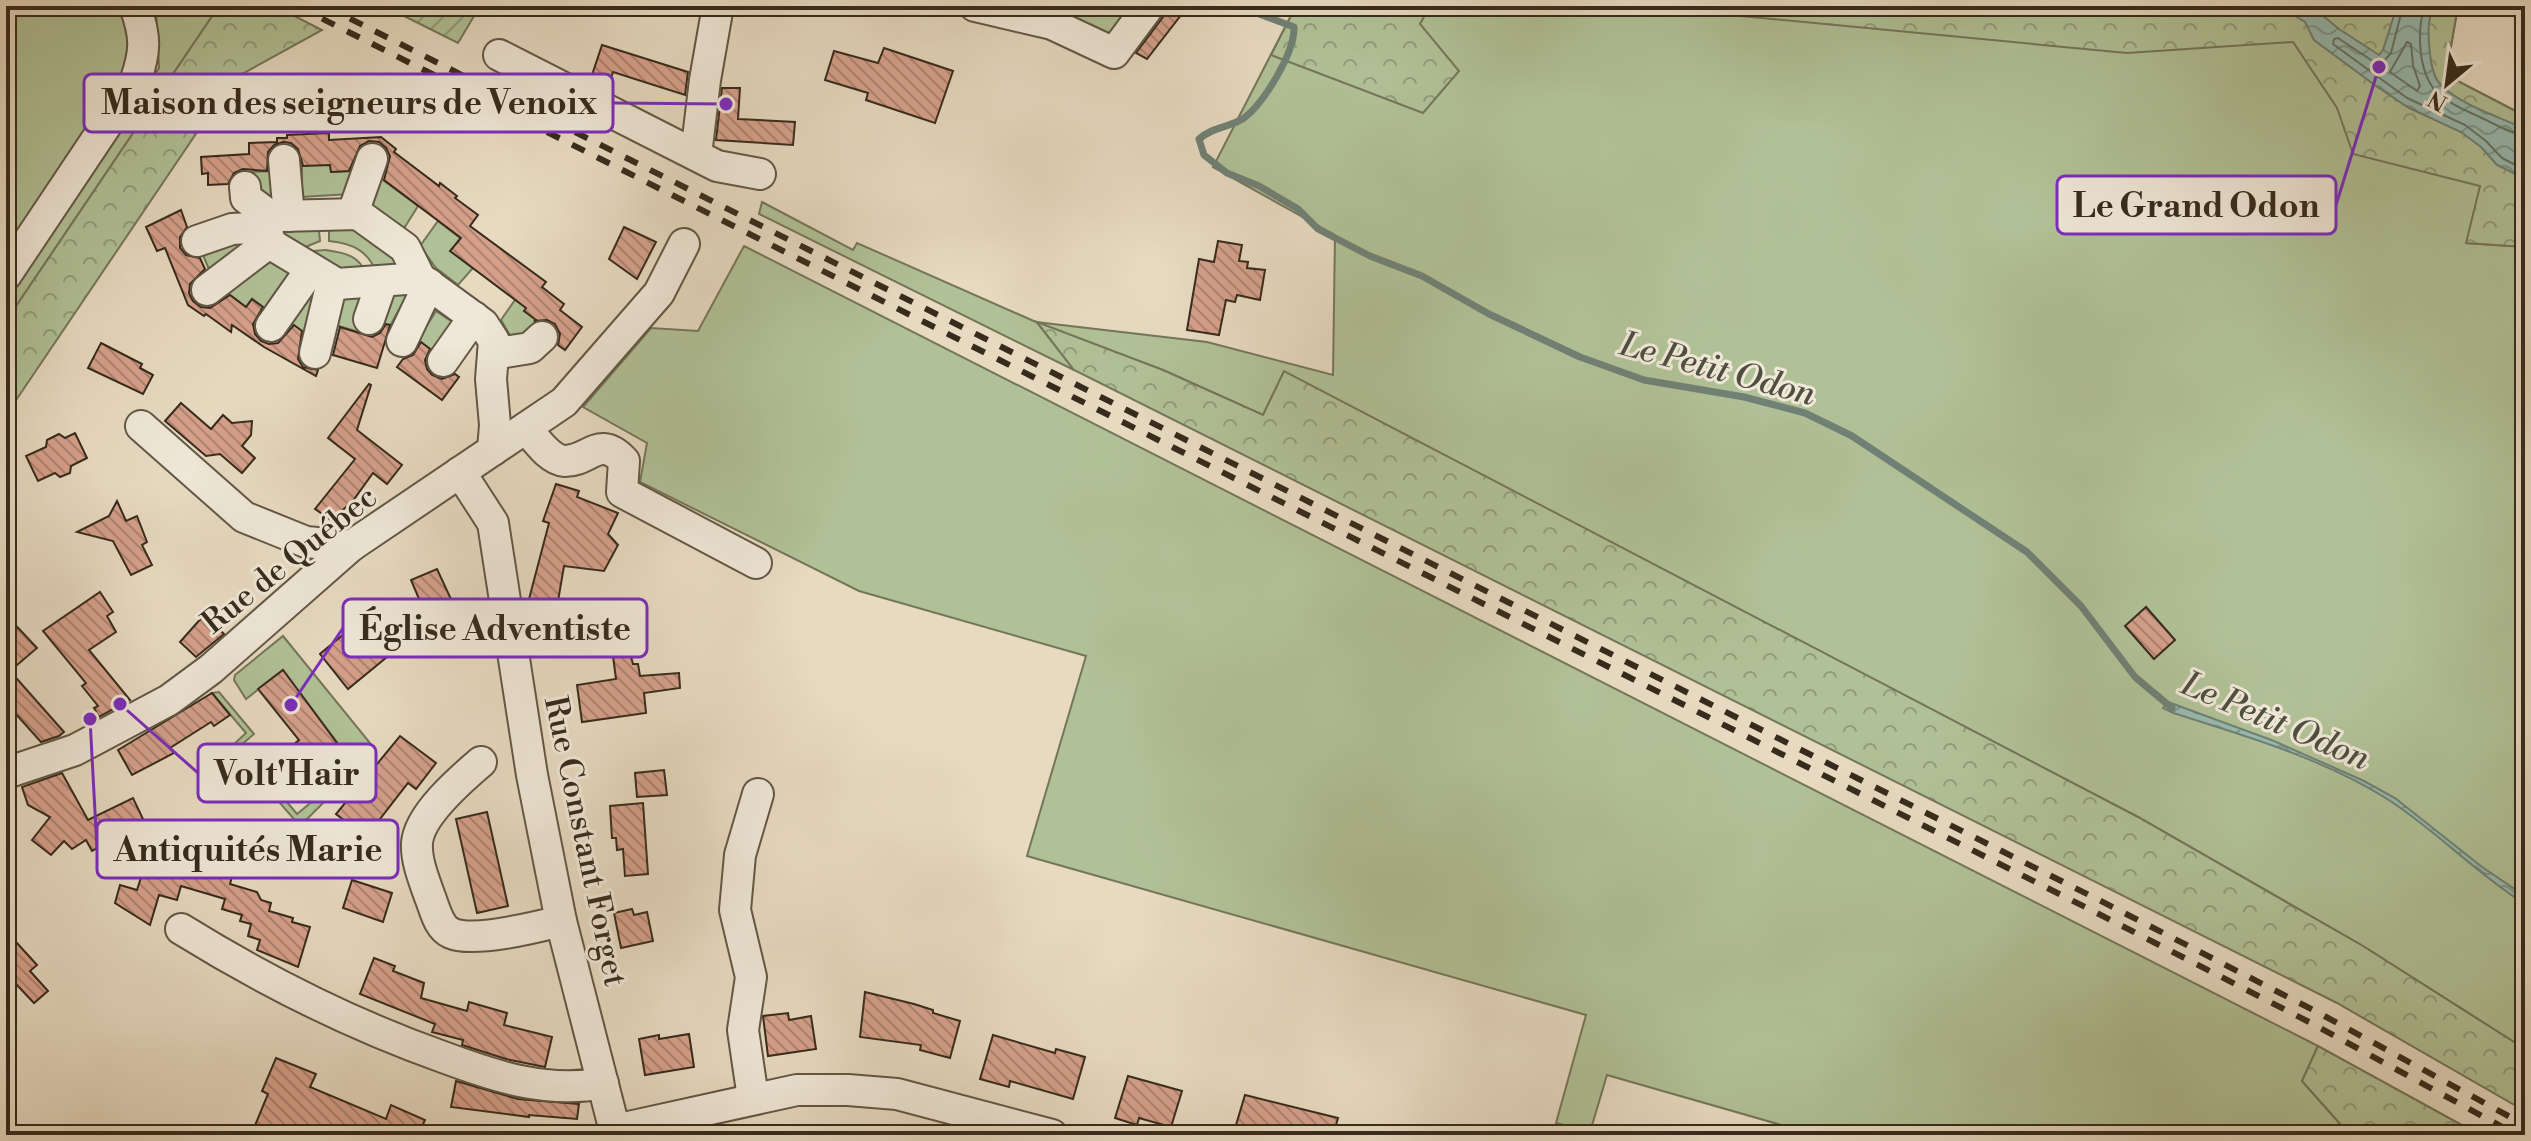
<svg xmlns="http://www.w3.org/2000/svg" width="2531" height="1141" font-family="'Libre Bodoni',serif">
  <defs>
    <pattern id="forest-crowns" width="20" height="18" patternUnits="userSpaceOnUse" patternTransform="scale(2)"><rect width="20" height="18" fill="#b1c197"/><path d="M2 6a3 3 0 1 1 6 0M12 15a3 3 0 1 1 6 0" fill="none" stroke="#919d7a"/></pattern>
    <pattern id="garden-furrows" width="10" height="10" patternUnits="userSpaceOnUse" patternTransform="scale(2)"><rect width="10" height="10" fill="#b1c197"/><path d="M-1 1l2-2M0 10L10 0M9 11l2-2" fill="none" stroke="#919d7a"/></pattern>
    <pattern id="water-waves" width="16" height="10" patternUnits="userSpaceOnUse" patternTransform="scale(2)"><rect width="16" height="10" fill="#97bbb1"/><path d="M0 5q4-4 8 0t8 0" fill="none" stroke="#7c988f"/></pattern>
    <pattern id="building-back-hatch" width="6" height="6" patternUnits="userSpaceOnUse" patternTransform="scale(2)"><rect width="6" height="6" fill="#d6a08b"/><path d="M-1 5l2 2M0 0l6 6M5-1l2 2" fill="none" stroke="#ae8371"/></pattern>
  </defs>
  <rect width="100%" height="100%" fill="#e7dac1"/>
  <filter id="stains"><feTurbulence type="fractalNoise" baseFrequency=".0025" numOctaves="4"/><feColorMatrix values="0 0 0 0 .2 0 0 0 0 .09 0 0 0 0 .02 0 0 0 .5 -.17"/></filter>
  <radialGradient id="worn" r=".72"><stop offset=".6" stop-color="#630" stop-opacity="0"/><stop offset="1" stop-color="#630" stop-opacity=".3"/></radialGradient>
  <g fill="#b1c197" stroke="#74765a" stroke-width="2">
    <path d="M6,6H120L132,37L124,78L6,251Z"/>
    <path d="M156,6H219L6,321V300L159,68Z"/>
    <path d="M996,6H1141L1119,37Z"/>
    <path d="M1296,6H2458L2446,75L2514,110L2467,243L2525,247V1049L2363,946L2138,817L1284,372L1263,415L1163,370L1038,324L1074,370L759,214L762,202L853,250L857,243L1036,322L1207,342L1333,375L1335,235L1213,167Z"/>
    <path d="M330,162L331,172L353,171L350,194L302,197V163Z"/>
    <path d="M278,171L279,203L251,187L250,172Z"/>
    <path d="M379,177L418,206L403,230L368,206Z"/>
    <path d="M353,219L404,267L377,275C370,252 353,243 329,241V220Z"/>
    <path d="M318,220L320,241L293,252L279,228Z"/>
    <path d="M438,221L460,238L451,251L473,268L458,285L436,268L420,246Z"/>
    <path d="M243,235L248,243L211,274L200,248Z"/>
    <path d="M744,246L2318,1046L2302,1081L2350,1135H1816L1607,1075L1590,1132L1556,1123L1586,1015L1027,856L1086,656L859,591L640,482L647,443L583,407L651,328L698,331Z"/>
    <path d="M325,250C345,253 360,255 367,276L335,277L304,258L314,251Z"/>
    <path d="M271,257L299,277L274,315L252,299L246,307L223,290Z"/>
    <path d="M311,282L323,290L307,336L285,319Z"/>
    <path d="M342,293L369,294L359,332L332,324Z"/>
    <path d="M386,293H408L390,326L374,321Z"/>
    <path d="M517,297L536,320L526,334L512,339L501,320Z"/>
    <path d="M436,311L457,325L440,356L418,340Z"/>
    <path d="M283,636L370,743L341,785L300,826L231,747L246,733L212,693L219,692L254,734L240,746L297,814L326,790L308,767L337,742L283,670L246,699L234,680L235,675Z"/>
  </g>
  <g fill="url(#forest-crowns)" stroke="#74765a" stroke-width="2">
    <path d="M219,6H275L322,30L233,79L6,415V321Z"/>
    <path d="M1296,6H1430L1420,24L1459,71L1423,113L1271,55Z"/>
    <path d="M1636,6H2458L2446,75L2525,116V247L2466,243L2480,186L2353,154L2337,108L2293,42L2127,53Z"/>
    <path d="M1037,322L1163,370L1263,415L1284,371L2138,817L2363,946L2525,1049V1111L2337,1003L1074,370Z"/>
    <path d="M2318,1046L2480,1135H2350L2302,1081Z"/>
  </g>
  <path fill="url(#garden-furrows)" stroke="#74765a" stroke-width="2" d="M384,6H480L458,43Z"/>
  <g fill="url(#water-waves)" stroke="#708175" stroke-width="2">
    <path d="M2279,6H2311L2339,29L2379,55L2383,50L2397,6H2435C2428,17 2428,30 2429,43C2430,55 2431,69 2437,80C2450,101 2502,118 2525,129V179L2497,165L2481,147L2461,132L2409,108L2376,86L2314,40L2305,22Z"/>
    <path d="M2168,702L2274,741L2364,781L2395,798L2482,867L2525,896V904C2475,873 2434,828 2384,797C2321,758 2243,735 2173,713L2163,708Z"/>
  </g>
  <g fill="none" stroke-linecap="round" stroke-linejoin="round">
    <g stroke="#667366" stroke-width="2">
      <path d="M2403,6L2391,53L2384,61L2374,62L2338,38L2334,39L2333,44L2407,98L2465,125L2486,141L2502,158L2525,170"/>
      <path d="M2425,6C2416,31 2418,77 2440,95C2452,106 2470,112 2484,119C2497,125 2511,134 2525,135"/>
      <path d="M2407,42L2411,44L2413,65L2420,86L2417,91L2390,72Z"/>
    </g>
    <path stroke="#708175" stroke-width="7" d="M1251,11L1294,27C1295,52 1264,103 1244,118C1229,128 1214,126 1199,139L1204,155L1227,173L1259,186L1281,199L1298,209L1318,229L1370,256L1422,276L1489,314L1580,357L1644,380L1744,397L1805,413L1852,436L2027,552L2081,606L2135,677L2172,708"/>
  </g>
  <g fill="url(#building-back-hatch)" stroke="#362b1c" stroke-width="2">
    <path d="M1167,6H1188L1147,59L1136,53L1163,17Z"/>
    <path d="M602,45L688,72L685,95L613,72L607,90L590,81Z"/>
    <path d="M884,48L953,71L935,123L866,100L868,93L825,80L834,51L878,63Z"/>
    <path d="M722,88H740L738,119L795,122L793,145L716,140Z"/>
    <path d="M329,133V140L381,137L396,149L394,152L439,186L440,183L457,196L455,198L478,215L470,226L546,282L542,287L564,304L560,310L582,327L565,350L558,345L560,334L555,324L547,320L534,321L536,320L524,311L526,308L450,251L461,238L384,180L390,156L386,148L379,142L369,141L360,146L349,171L331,172L330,165L303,166L298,149L291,143L283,142L274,145L268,152L267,171L243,169L234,173L228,184L208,185V173L202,174L201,157L249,154V143L277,142V138H287V135Z"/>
    <path d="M181,210L187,227L180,237V248L186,255L200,258L205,269L190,284L189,293L193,301L201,307L210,308L230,295L246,307L252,299L263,307L253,324L255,334L261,341L269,344L278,343L294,325L302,331L298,359L303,367L318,370L316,376L264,347L232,325L231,332L206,314L204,316L188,305L165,248L157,251L146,227Z"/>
    <path d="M624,227L656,242L637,279L609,259Z"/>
    <path d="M1218,241L1242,245L1239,261L1248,262L1247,268L1265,270L1260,300L1237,295L1235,302L1226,300L1219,335L1187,330L1199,259L1214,262Z"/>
    <path d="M386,324L390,325L377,368L333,355L340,327L372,337L380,333Z"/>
    <path d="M421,342L430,349L425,360L427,369L432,375L442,379L455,374L459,377L442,400L397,367L403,359L413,355Z"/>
    <path d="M101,343L142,364L140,368L153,375L143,394L88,368Z"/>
    <path d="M369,384L371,385L357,430L402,465L387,484L373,473L352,502L331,520L315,509L355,459L328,438Z"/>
    <path d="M181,403L211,429L223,415L232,423L252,421L251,435L242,446L255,458L242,473L220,454L206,456L165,421Z"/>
    <path d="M75,433L87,458L71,466L70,473L60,477L55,473L38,481L26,456L46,447L47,440L59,434L65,438Z"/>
    <path d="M556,484L579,491L577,497L618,513L608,534L618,545L604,571L564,566L557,607L528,603L549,523L543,521Z"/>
    <path d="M117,501L126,521L137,516L147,542L142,545L152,565L131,575L113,541L77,532L109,516Z"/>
    <path d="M437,569L456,610L436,620H428L411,580Z"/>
    <path d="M100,592L113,612L107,616L116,632L89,650L130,700L99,717L94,708L98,706L82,686L86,683L43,631Z"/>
    <path d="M371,606L375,613L384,606L398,636L394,638L398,648L348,689L320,654L357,623L355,620Z"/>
    <path d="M2146,607L2175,640L2154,659L2125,626Z"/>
    <path d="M6,615L37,648L10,671L64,732L59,736L41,742L6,703Z"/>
    <path d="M204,615L224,634L196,657L180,642Z"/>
    <path d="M630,653L633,664H638L640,676L679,673L680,688L644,693L646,713L582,722L577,685L616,679L613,656Z"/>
    <path d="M283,670L337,743L309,765L293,745L299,740L258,689Z"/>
    <path d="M212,693L230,715L214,726L211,722L170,748L174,753L132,775L118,750Z"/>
    <path d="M400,736L436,763L416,789L408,783L366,837L336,814Z"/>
    <path d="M664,770L667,795L637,797L635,773Z"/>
    <path d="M62,773L88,820L133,798L143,819L118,832L125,834L92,851L86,840L72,849L64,841L51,855L32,840L50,817L28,805L22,787Z"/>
    <path d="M643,803L648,874L625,876L623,849L617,850L616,838H612L610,806Z"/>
    <path d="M487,812L508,906L477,913L456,819Z"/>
    <path d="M152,843L181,852L179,858L233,873L230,884L257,892L261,900L271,903L269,911L293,918L292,922L310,927L298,967L257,950L260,940L248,936L251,924L240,921L242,915L222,909L225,899L181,886L177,900L159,895L150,925L115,903L120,885L137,890Z"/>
    <path d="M352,880L392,893L383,922L343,908Z"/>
    <path d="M632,909L634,915L647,912L653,941L621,948L614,913Z"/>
    <path d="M6,931L37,965L30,971L48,991L34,1003L16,984L6,993Z"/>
    <path d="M374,958L395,966L393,971L424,983L421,998L467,1011L469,1002L507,1013L504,1025L552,1037L545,1067L506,1059L462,1045L463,1040L432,1032L435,1024L360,994Z"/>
    <path d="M865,992L914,1004L933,1010V1013L960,1021L950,1058L920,1050L921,1045L860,1037Z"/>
    <path d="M788,1013L789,1020L811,1016L816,1049L768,1056L763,1016Z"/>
    <path d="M689,1034L694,1067L645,1075L639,1039L659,1035V1039Z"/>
    <path d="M993,1035L1055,1053L1056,1049L1085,1057L1073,1099L1010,1081L1009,1087L980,1079Z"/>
    <path d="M276,1058L316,1074L310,1087L386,1119L391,1105L425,1120L419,1133L424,1135H251L268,1094L262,1091Z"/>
    <path d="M1128,1076L1182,1091L1171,1127L1139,1118L1137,1125L1115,1118Z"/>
    <path d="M456,1081L518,1099L579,1104L577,1119L529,1115V1117L451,1107Z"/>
    <path d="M1245,1095L1338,1118L1333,1135H1233Z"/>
  </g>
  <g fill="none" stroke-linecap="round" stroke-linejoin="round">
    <defs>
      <g id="minor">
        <path d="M975,6L1052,24L1114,53L1149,6"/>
        <path d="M499,55L717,166L760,174"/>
        <path d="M696,155L705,80L718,6"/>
        <path d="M284,160L289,216"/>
        <path d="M245,187L246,198L273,218"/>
        <path d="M353,213L372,159"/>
        <path d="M197,241L232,229L268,227"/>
        <path d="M6,275L135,82C146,51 146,37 135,6"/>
        <path d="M420,278L337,284L274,246C264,235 265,221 280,216L358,214L405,248L420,278L483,324L494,341L491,379L495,425L493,450"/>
        <path d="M207,290L270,242"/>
        <path d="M369,319L382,282"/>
        <path d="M271,326L311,269"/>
        <path d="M402,341L429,284"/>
        <path d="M315,353L332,282"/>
        <path d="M493,354L530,348L542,337"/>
        <path d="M443,361L474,317"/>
        <path d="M141,426L244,517L306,542L351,546"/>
        <path d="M526,428C535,438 549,460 565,461C590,461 599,434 624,461L622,492L756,563"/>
        <path d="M460,472L493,523L532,775L561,921L616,1135"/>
        <path d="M481,762C461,779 419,815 417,843C416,861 424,880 430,897C435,909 438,927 451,933C473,943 537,927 561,921"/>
        <path d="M6,773L75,750L169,700L211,669L351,546L564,402L659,293L684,244"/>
        <path d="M181,929C265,981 350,1024 443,1057C494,1076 547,1094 603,1083"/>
        <path d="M753,1098L743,1030L751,977L735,910L740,855L758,794"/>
        <path d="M615,1130L797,1090H848L897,1094L1052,1135"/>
      </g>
    </defs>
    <use href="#minor" stroke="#625745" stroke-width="34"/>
    <use href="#minor" stroke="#efe7d7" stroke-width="30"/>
    <g stroke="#362b1c" stroke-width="6" stroke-dasharray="14 14" stroke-linecap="butt">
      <path d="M297,6L2093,911L2311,1023L2517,1135"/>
      <path d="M325,6L2099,900L2317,1012L2525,1125"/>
    </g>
  </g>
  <g text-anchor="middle" stroke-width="6" stroke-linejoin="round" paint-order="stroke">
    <g font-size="32" fill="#362b1c" stroke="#efe7d7">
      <text transform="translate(289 559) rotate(-39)" y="11">Rue de Québec</text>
      <text transform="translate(586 841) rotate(78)" y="11">Rue Constant Forget</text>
    </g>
    <g font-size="34" font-style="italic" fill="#4e4f41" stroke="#efe7d7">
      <text transform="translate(1718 368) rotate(15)" y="12">Le Petit Odon</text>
      <text transform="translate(2276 720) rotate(23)" y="12">Le Petit Odon</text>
    </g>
  </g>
  <path fill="none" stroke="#7b2cbf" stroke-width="3" d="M726 104L613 103M2379 67L2336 205M291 705L343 628M120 704L198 773M90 719L97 849"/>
  <g fill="#7b2cbf" stroke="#efe7d7" stroke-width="3">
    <circle cx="726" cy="104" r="8"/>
    <circle cx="2379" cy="67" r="8"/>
    <circle cx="291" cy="705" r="8"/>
    <circle cx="120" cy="704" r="8"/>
    <circle cx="90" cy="719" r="8"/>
  </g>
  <g fill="#efe7d7" stroke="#7b2cbf" stroke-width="3">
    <rect x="84" y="74" width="529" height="58" rx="8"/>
    <rect x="2057" y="176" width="279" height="58" rx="8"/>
    <rect x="343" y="599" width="304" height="58" rx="8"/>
    <rect x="198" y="744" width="178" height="58" rx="8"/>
    <rect x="97" y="820" width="301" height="58" rx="8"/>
  </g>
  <g font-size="34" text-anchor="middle" font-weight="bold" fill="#362b1c">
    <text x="349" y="114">Maison des seigneurs de Venoix</text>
    <text x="2196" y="217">Le Grand Odon</text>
    <text x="495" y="640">Église Adventiste</text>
    <text x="287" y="785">Volt'Hair</text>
    <text x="248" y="861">Antiquités Marie</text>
  </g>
  <rect width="2531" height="1141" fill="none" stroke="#e7dac1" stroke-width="32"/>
  <rect x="8" y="8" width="2515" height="1125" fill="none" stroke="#362b1c" stroke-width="4"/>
  <rect x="16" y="16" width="2499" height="1109" fill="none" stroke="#362b1c" stroke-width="2"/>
  <g transform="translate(2447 84) rotate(209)" stroke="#efe7d7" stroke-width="6" paint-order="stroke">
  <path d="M0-6L14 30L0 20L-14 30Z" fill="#362b1c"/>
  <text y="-12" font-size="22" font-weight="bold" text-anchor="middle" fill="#362b1c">N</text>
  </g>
  <rect width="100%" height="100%" filter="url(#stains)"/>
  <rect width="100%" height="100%" fill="url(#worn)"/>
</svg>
